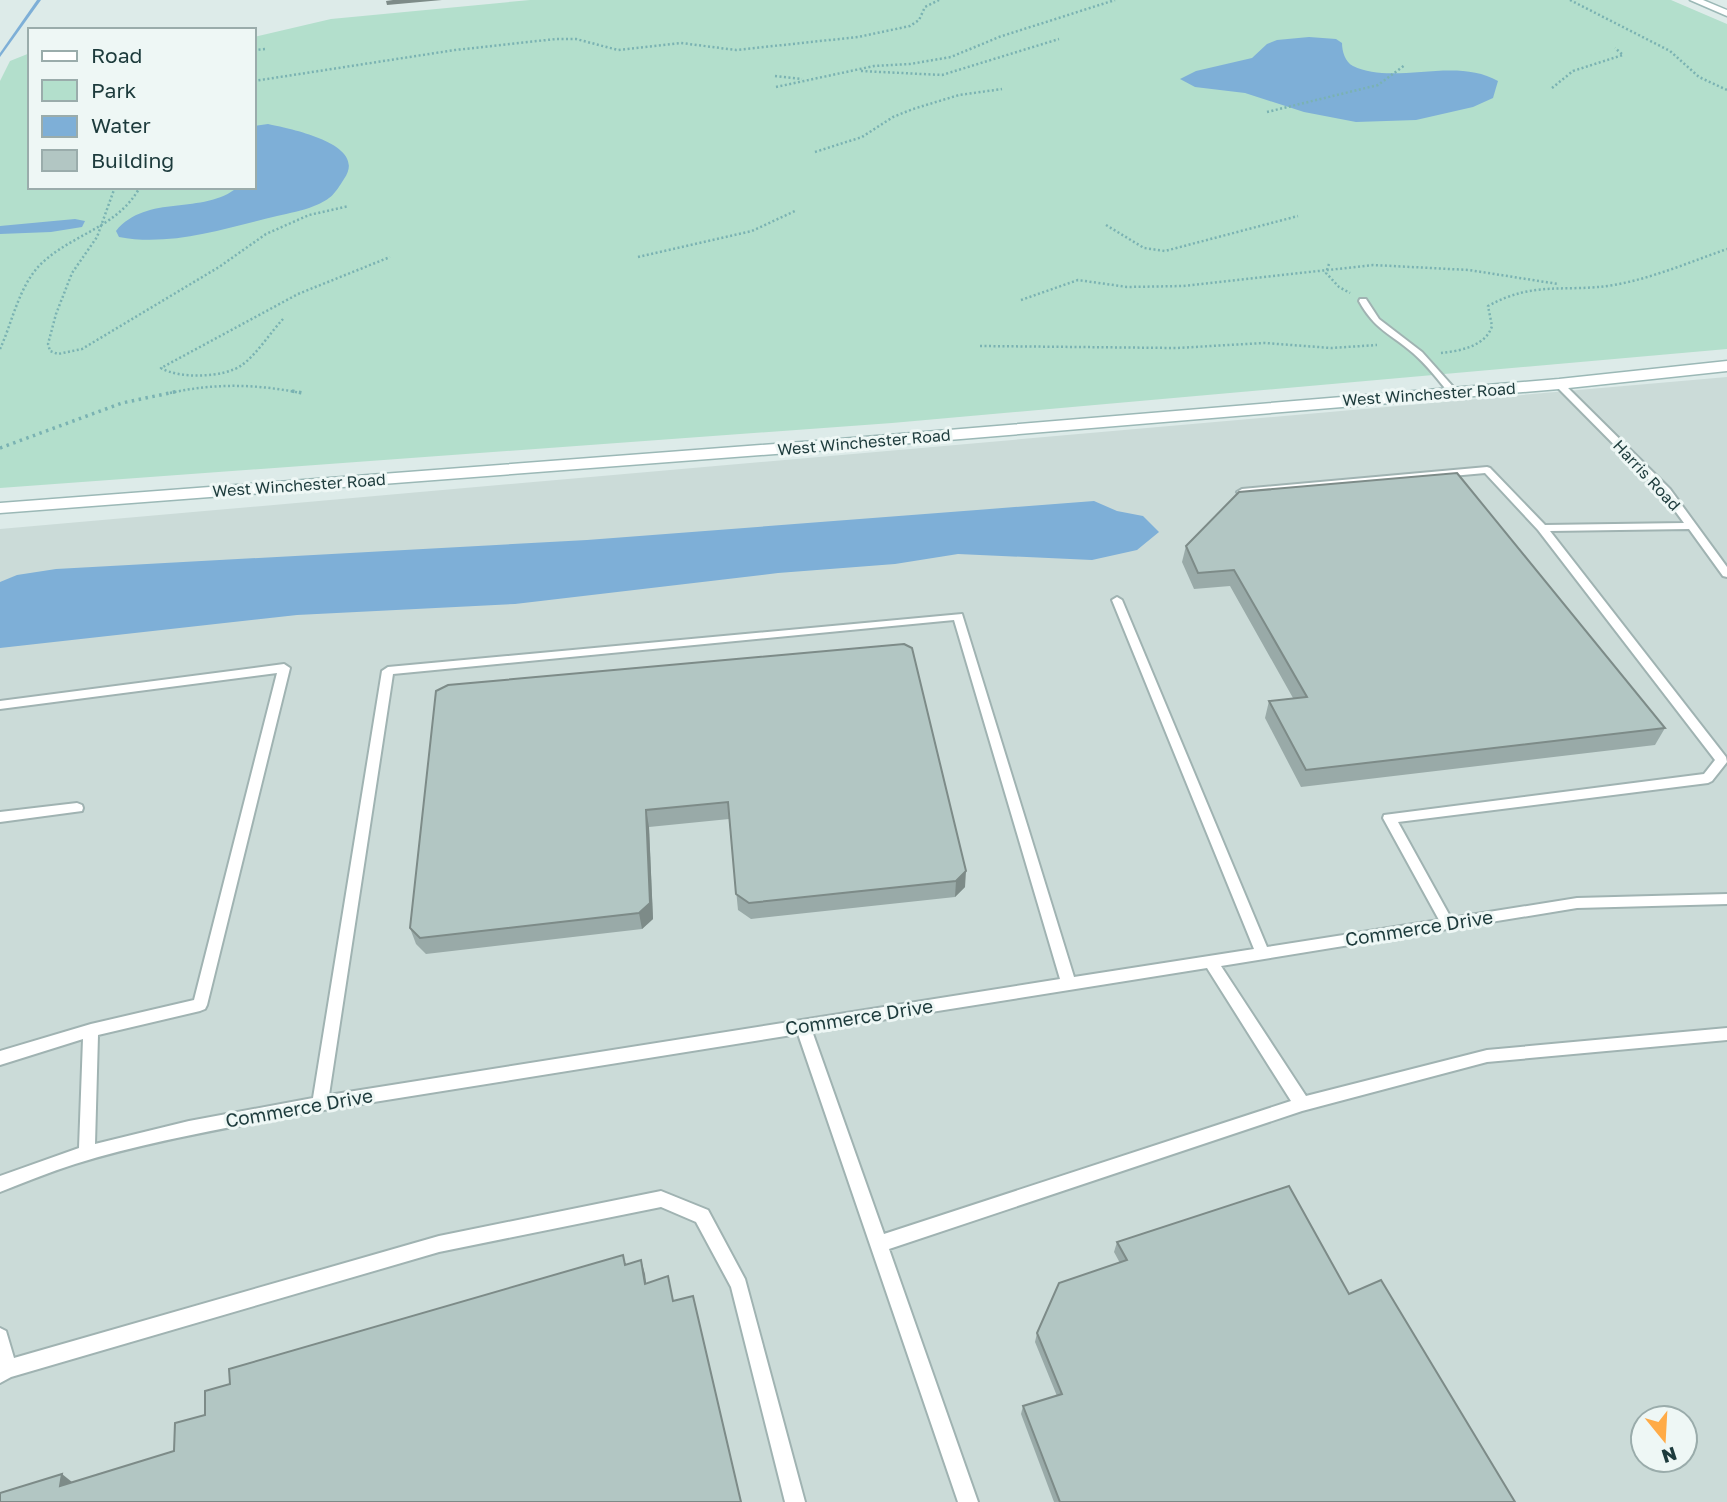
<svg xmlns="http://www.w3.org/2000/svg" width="1727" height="1502" font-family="'Golos Text',sans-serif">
  <rect width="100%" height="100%" fill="#ddebe9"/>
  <path fill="#cbdbd8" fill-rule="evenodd" d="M1727,377V1502H0V529ZM1643,1418H1685V1460H1643Z"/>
  <path fill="#b3dfcc" d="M530,0H1671L1727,24V349L892,423L0,488V81L10,61L30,53V187H254V37L331,19Z"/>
  <g fill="#7eafd7">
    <path d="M1309,37L1336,39L1342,43C1342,51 1345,62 1353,66C1394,86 1455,56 1498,81L1493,98L1473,107L1416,120L1356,122L1304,112L1245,93L1195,87L1180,79L1196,71L1252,58L1267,44L1277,40Z"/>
    <path d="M268,124C291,129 369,144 344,179C335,193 332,199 314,206C303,211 289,213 277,216C227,228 171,247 119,237L116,231C147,193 203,216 238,187H254V126Z"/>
    <path d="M75,219L85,221L82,227L51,232L0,234V226Z"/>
    <path d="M1094,501L1117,511L1143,516L1159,532L1137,550L1092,560L958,554L895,564L778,573L515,604L297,615L0,648V582L17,575L56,569L587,540Z"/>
  </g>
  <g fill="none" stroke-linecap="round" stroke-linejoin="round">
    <path fill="#7eafd7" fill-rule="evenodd" d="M37,0H41L0,57V53Z"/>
    <defs>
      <g id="lane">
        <path d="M1360,299H1366L1379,319L1422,352L1456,390V394H1450C1438,380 1427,365 1413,353C1390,333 1375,330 1359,301Z"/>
        <path d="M1559,381L1562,382L1670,489L1727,567V577L1723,576L1689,529L1550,531L1726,757L1727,762L1712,781L1708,783L1398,822L1451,918L1577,898L1727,894V904L1577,908L1221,966L1306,1096L1487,1050L1727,1028V1040L1487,1062L1302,1111L889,1249L978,1502H958L798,1034L305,1113C228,1128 150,1141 75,1164C50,1172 25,1182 0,1192V1176L79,1148L83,1039L0,1065V1051L91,1024L194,1000L277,673L0,709V701L284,664L290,668L207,1005L205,1009L200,1011L98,1035L95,1144L189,1121L313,1098L382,671L388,667L962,614L1074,977L1254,949L1112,600L1117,597L1122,600L1267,947L1439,920L1383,818L1384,815L1704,774L1715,760L1538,530L1485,473L1242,495L1237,492L1242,489L1487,467L1490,468L1545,525L1684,523L1662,493L1556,386V382ZM954,620L1060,979L329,1095L393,674ZM1207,968L1291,1101L884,1234L812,1031Z"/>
        <path d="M77,803L82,805L83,808L82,811L0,822V812Z"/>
        <path d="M661,1191L708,1210L745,1279L805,1502H785L731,1287L696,1222L661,1207L439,1252L11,1377L0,1383V1328L6,1331L14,1358L439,1236Z"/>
      </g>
      <g id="secondary">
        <path d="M1690,0H1703L1727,10V16Z"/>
        <path d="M1727,361V371L1559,389L828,450L0,513V503L828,440L1559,379Z"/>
      </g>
    </defs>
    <use href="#lane" stroke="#a0b3b2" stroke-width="4"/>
    <use href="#secondary" stroke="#9bb8b6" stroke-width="3"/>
    <g stroke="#7ab2b2" stroke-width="2.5" stroke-dasharray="2 2.5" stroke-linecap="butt">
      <path d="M1570,0L1670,51L1699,77L1727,90"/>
      <path d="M254,50L266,49"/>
      <path d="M861,71L942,75L1059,39"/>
      <path d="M775,76L802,79"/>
      <path d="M254,81L455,50L556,39H576L618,50L681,43L736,50L858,37L910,26L919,20L925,7L939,0"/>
      <path d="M776,87L874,66L910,64L951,57L999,37L1115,0"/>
      <path d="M1552,88L1573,71L1623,55L1615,48"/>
      <path d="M1267,112L1378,85L1405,65"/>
      <path d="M815,152L862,137L893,117L913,109L959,95L1002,89"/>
      <path d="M115,187L97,237L72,273L56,314L48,344L50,351L58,354L82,349L219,267L266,234L309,215L349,206"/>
      <path d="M1106,225L1144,248L1165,251L1298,216"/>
      <path d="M638,257L752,231L795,211"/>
      <path d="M1329,264L1326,273L1339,287L1350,293"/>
      <path d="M1021,300L1078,280L1127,287L1183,286L1373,265L1469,270L1558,284"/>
      <path d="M283,319C270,333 257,354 242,365C224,378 179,379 161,368L298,294L390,257"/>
      <path d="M980,346L1176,348L1265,343L1331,348L1377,345"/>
      <path d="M0,349C13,321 19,284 43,262C75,233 118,227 140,187"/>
      <path d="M1441,353C1460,351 1486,346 1492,326L1488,306C1535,280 1566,293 1614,285C1653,278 1690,262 1727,249"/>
      <path d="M170,393C215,383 256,384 301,393"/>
    </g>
    <g stroke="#7ab2b2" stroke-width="3.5" stroke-dasharray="2.5 4.5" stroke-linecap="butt">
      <path d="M292,391L303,393"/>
      <path d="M0,448L122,403L179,391"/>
    </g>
    <use href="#lane" fill="#fff" fill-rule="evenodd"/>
    <use href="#secondary" fill="#fff" fill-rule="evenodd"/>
  </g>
  <g fill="#99aaa8">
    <path d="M1186,546L1665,728L1655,745L1301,787L1265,718L1269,701L1293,698L1230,586L1194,589L1182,562Z"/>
    <path d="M904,644L965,887L955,897L751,919L738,910L729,819L649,827L653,919L642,929L426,954L416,944L410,928Z"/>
    <path d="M1117,1242L1349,1294L1515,1502H1054L1021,1414L1023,1406L1057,1396L1035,1342L1037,1333L1120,1263L1114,1252Z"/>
  </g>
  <g fill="#7d8b88">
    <path d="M393,0H442L387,5L386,1Z"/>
    <path d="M646,810L649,827L653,919L642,929L639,913Z"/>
    <path d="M966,871L965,887L955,897L956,881Z"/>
    <path d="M641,1260L645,1274L648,1298L645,1284Z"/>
    <path d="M62,1474L77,1486H60Z"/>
  </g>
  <g fill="#b2c6c3" stroke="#7d8b88" stroke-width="2">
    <path d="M1457,473L1665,728L1306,770L1269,701L1307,697L1234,570L1198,573L1186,546L1239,492Z"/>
    <path d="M904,644L912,648L966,871L956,881L749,903L736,894L728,802L646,810L650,903L639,913L420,938L410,928L436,691L448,685Z"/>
    <path d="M1289,1186L1349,1294L1381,1280L1515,1502H1060L1023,1406L1062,1394L1037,1333L1059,1283L1127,1260L1117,1242Z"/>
    <path d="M623,1255L625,1265L641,1260L645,1284L668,1276L673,1301L693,1296L741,1502H0V1493L62,1474L60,1486L174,1451L175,1423L205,1415V1391L230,1384L229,1369Z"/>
  </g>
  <g text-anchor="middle" stroke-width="6" stroke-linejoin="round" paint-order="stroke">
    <g font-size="16" fill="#1d3b3c" stroke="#eef7f5">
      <text transform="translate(1429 394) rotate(-4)" y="6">West Winchester Road</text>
      <text transform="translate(864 442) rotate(-5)" y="6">West Winchester Road</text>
      <text transform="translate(1647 475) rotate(47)" y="6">Harris Road</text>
      <text transform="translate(299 485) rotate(-4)" y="6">West Winchester Road</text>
    </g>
    <g font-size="19" fill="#1d3b3c" stroke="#eef7f5">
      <text transform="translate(1419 928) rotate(-9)" y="7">Commerce Drive</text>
      <text transform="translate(859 1017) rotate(-9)" y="7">Commerce Drive</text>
      <text transform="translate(299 1108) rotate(-10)" y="7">Commerce Drive</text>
    </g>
  </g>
  <rect x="28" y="28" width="228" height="161" fill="#eef7f5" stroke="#9aacab" stroke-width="2"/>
  <rect x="42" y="51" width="35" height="10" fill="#ffffff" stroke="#9aacab" stroke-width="2"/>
  <text x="91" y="63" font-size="21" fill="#1d3b3c">Road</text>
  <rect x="42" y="80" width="35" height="21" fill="#b3dfcc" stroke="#9aacab" stroke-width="2"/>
  <text x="91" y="98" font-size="21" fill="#1d3b3c">Park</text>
  <rect x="42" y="116" width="35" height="21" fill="#7eafd7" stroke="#9aacab" stroke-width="2"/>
  <text x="91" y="133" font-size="21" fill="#1d3b3c">Water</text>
  <rect x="42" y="150" width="35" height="21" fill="#b2c6c3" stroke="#9aacab" stroke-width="2"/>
  <text x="91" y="168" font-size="21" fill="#1d3b3c">Building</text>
  <g transform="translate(1664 1439) rotate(162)"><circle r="33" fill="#eef7f5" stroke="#9aacab" stroke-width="2"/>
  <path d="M0-5L12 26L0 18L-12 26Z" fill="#ffab47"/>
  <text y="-10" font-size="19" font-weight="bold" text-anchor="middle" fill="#1d3b3c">N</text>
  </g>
</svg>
